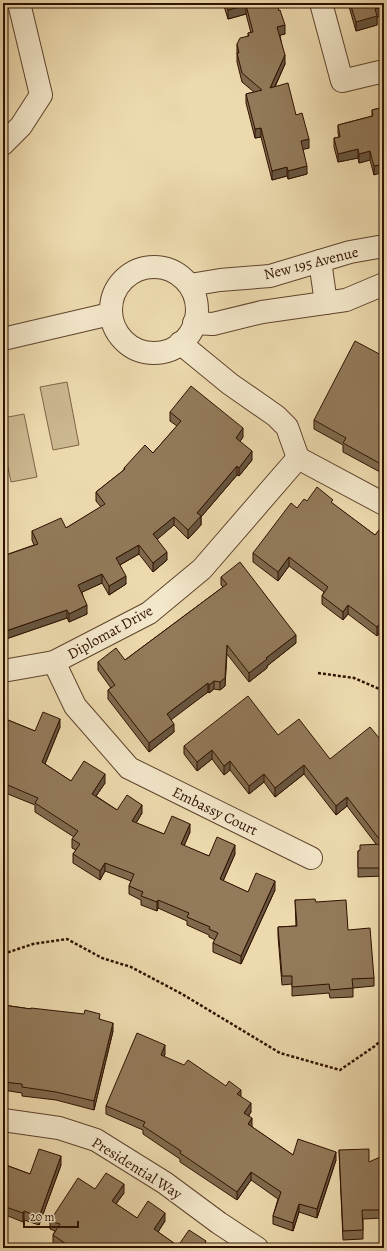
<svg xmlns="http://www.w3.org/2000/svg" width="387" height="1251" font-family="Alegreya,serif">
  <rect width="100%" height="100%" fill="#ecdaae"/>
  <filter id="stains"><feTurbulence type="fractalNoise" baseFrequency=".005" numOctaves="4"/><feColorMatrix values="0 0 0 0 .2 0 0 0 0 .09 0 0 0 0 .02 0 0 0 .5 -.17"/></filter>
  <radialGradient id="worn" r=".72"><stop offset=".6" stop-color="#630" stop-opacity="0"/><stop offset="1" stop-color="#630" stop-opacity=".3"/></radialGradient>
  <g fill="#ccb890" stroke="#7e6448">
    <path d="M67,382L79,445L53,450L40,387Z"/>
    <path d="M24,414L37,477L11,482L3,443V418Z"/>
  </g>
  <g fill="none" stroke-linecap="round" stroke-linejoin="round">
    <defs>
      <g id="minor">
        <path d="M321,3L342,81L384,71"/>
        <path d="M3,144L21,126L41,95L19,3"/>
        <path d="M320,261L326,303"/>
        <circle cx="154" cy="310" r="43"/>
        <path d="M190,285L220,280L270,276L350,252L384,246"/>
        <path d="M194,323L213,324L262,312L346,300L384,284"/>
        <path d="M3,339L110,314"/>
        <path d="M180,343L230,384L276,416L287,427L298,458"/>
        <path d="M298,458L384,504"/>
        <path d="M54,662L75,706L129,768L311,858"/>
        <path d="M3,671L54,662L149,613L202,569L298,458"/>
        <path d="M3,1120L59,1128L96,1140L165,1183L219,1223L257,1248"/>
      </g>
    </defs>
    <use href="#minor" stroke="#5f432c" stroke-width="24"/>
    <g stroke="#301100" stroke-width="2.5" stroke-dasharray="3 2" stroke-linecap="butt">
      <path d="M318,673L354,678L384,691"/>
      <path d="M3,954L33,944L67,939L102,958L131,967L182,994L280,1053L340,1070L375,1046L384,1037"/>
    </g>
    <use href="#minor" stroke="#f3e7ca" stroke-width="22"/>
  </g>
  <g fill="#7e694d" stroke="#301100">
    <path d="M223,3H277L285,34L280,35L285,64L275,87L296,115L309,148L303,149L307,174L288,179L287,176L272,180L261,137L255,138L246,103V94L254,92L242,82L237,62V44L248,36V33H251L246,14L228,19Z"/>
    <path d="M348,3H384V15L377,17V25L356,31Z"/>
    <path d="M384,107L374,175L370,160L359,163L358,158L338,162L334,147V138L339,137L338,133V125L372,116V110Z"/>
    <path d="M383,364H384V476L380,474V472L343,452V445L314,429V420Z"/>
    <path d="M170,412L243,437L240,441L252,460L239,476L237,475L201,517V525L188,539L174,525L157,539L167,560L153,572L139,554L120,565L126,584L109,595L102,583L82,592L87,614L69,622L67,618L3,640V556L34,545L32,540V531L66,528L101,507L96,501V492L124,470V468L153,453L177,426L170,421Z"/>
    <path d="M307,501L333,504L375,535L384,528V627L377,636L348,614L343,620L322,604V596L324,592L289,566L278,581L253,562V553L297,508Z"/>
    <path d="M221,577L296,643L267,666V668L249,682L227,654L225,686L220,690L214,689L209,693L208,692L171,719L174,732L149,752L108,699V690L111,688L98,670V662L125,660L223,587L221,585Z"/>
    <path d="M3,718L35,731L60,727L45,764L71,781L105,783L96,796L117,810L142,813L136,823L164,834L190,832L184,846L209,856L235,854L223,881L248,892L275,890L241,964L213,952V943L215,940L209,937V935L187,925V921L158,908L157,911L141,905V900L129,894V886L131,881L105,871L100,880L73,863V854L76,850L72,848V839L74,837L35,812V805L3,792Z"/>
    <path d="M278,735L330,759L384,744V876L358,877V851L360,850L376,844L347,806L336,815L304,774L275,797L264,782L249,794L230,770L224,775L212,759L197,771L184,754V746Z"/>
    <path d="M295,900L316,902L348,930L374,978V986L353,988V997L330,998L329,993L292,996V984L282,985L278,936V927L296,926Z"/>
    <path d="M3,1005L100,1019L113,1031L94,1110L56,1100L22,1096V1093L3,1090Z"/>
    <path d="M165,1054L164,1057L241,1097L251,1112L249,1115L252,1127L293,1155L336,1160L317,1218L299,1212L293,1231L273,1224V1216L278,1199L251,1180L237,1200L180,1162V1159L143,1134V1130L106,1114V1106Z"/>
    <path d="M339,1150L369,1162L382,1210V1218L363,1219V1239L343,1240Z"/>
    <path d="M3,1164L30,1174L61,1165L39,1225L24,1220L23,1222L3,1214Z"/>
    <path d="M95,1189L124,1193L116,1204L137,1218L165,1221L158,1232L178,1246L206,1245L211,1248H59L53,1243V1235L55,1231L50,1229V1221Z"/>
  </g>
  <g fill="#66553f" stroke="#301100">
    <path d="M246,5V14L228,19V10Z"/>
    <path d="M384,6V15L377,17V25L356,31V22L375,9Z"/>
    <path d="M285,25V34L277,36V27Z"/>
    <path d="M285,55V64L270,97V88Z"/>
    <path d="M261,128V137L255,138V129Z"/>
    <path d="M309,139V148L301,150V141Z"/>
    <path d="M358,149V158L338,162V154Z"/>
    <path d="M370,151V160L359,163V154Z"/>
    <path d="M384,164V172L374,175V166Z"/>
    <path d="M307,166V174L288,179V171Z"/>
    <path d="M287,167V176L272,180V171Z"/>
    <path d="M383,356V365L380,362Z"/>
    <path d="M243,428V437L236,447V438Z"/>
    <path d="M252,451V460L239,476V468Z"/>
    <path d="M237,466V475L201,517V525L188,539V530L197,513Z"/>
    <path d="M174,517V525L153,543V534Z"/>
    <path d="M139,545V554L116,567V558Z"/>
    <path d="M167,552V560L153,572V563Z"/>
    <path d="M289,557V566L278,581V572Z"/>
    <path d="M102,574V583L78,594V585Z"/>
    <path d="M126,576V584L109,595V586Z"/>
    <path d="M87,605V614L69,622V614Z"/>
    <path d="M348,605V614L343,620V612Z"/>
    <path d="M67,610V618L3,640V632Z"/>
    <path d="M384,619V627L377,636V627Z"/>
    <path d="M296,635V643L267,666V668L249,682V673L266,658Z"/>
    <path d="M227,645L225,686L220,690V682Z"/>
    <path d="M214,681V689L209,693V685Z"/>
    <path d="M208,683V692L167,723V714Z"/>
    <path d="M60,719V727L42,771V762Z"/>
    <path d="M174,724V732L149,752V743Z"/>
    <path d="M212,750V759L197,771V762Z"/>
    <path d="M230,761V770L224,775V766Z"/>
    <path d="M304,765V774L275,797V788Z"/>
    <path d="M105,774V783L92,802V794Z"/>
    <path d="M264,774V782L249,794V786Z"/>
    <path d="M347,797V806L336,815V806Z"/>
    <path d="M142,805V813L132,830V821Z"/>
    <path d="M190,824V832L181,853V844Z"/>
    <path d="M235,845V854L220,888V879Z"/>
    <path d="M105,863V871L100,880V871Z"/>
    <path d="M275,881V890L241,964V956Z"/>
    <path d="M158,900V908L157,911V902Z"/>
    <path d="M113,1023V1031L94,1110V1101Z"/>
    <path d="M165,1045V1054L161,1064V1055Z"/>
    <path d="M241,1090V1098L237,1094Z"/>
    <path d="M251,1103V1112L244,1121V1113Z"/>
    <path d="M252,1118V1127L248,1124Z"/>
    <path d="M336,1152V1160L317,1218V1209Z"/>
    <path d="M61,1156V1165L39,1225V1217Z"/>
    <path d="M251,1172V1180L237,1200V1192Z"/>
    <path d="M124,1184V1193L112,1209V1201Z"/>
    <path d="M299,1204V1212L293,1231V1223Z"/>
    <path d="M24,1211V1220L23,1222V1213Z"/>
    <path d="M165,1213V1221L154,1238V1229Z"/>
  </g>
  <g fill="#927a5a" stroke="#301100">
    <path d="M226,3H277L279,11L280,10L285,25L277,27L285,55L270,88L288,83L296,115L302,113L309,139L301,141L307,166L288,171L287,167L272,171L261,128L255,129L246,94L262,90L242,73L237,53H239L237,44L240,38L249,36L248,33L253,32L246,5L228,10Z"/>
    <path d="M350,3H384V6L375,9L377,16L356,22Z"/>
    <path d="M384,107V164L374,166L370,151L359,154L358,149L338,154L334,138L340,137L338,125L373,116L372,110Z"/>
    <path d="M355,341L383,356L380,362L384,364V467L380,465L381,464L343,443L346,438L314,420Z"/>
    <path d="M191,386L243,428L236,438L252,451L239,468L237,466L197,513L201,516L188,530L174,517L153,534L167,552L153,563L139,545L116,558L126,576L109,586L102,574L78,585L87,605L69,614L67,610L3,632V556L38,544L32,531L61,518L66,528L105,504L96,492L125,469L124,468L145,445L153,453L181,421L170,412Z"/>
    <path d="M317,487L333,500L331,502L375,535L382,526L384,528V619L377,627L348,605L343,612L322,596L328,587L289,557L278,572L253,553L291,503L297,508L304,499L307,501Z"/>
    <path d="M240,562L296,635L266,658L267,659L249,673L227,645L225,678L220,682L214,681L209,685L208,683L167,714L174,724L149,743L108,690L115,685L98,662L116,648L125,660L227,584L221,577Z"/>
    <path d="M248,696L278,735L299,719L330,759L370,727L384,744V868H358V851L360,850V845L383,844L347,797L336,806L304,765L275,788L264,774L249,786L230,761L224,766L212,750L197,762L184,746Z"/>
    <path d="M43,712L60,719L42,762L71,781L84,761L105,774L92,794L117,810L127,795L142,805L132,821L164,834L172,816L190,824L181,844L209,856L217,837L235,845L220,879L248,892L256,873L275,881L241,956L213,943L218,933L209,929L210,927L187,917L189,913L158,900L157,902L141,896L143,892L129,886L134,874L105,863L100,871L73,854L80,844L72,839L78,831L35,803L38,798L3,783V718L35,731Z"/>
    <path d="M315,899L316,902L346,900L348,930L370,928L374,978L352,979L353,988L330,990L329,984L292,987V976H282L278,927L297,926L295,900Z"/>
    <path d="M3,1005L31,1009V1008L84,1014L85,1010L100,1014L99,1019L113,1023L94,1101L56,1092L22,1087V1084L3,1082Z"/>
    <path d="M137,1033L165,1045L161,1055L184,1065L188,1060L226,1086L229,1081L241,1090L237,1094L251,1103L244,1113L252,1118L248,1124L293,1155L298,1139L336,1152L317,1209L299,1204L293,1223L273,1216L281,1192L251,1172L237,1192L180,1153L181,1151L143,1126L145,1122L106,1106Z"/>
    <path d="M39,1149L61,1156L39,1217L24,1211L23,1213L3,1206V1164L30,1174Z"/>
    <path d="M369,1149V1162L380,1157L382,1210H362L363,1230L343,1231L339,1150Z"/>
    <path d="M106,1173L124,1184L112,1201L137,1218L148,1201L165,1213L154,1229L178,1246L189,1230L206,1241L205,1244L211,1248H72L53,1235L60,1224L50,1221L78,1178L95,1189Z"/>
  </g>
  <g text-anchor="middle" stroke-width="3" stroke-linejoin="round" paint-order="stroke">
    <g font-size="15" fill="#301100" stroke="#f3e7ca">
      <text transform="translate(311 263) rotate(-14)" y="5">New 195 Avenue</text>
      <text transform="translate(110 632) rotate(-29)" y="5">Diplomat Drive</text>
      <text transform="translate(215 811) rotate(26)" y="5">Embassy Court</text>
      <text transform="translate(137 1168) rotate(32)" y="5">Presidential Way</text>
    </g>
  </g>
  <rect width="387" height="1251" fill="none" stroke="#ecdaae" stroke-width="16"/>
  <rect x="4" y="4" width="379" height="1243" fill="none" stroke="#301100" stroke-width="2"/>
  <rect x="8" y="8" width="371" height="1235" fill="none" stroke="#301100"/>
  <path d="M24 1221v6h54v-6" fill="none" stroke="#301100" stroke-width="2"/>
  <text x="30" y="1221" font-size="12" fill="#301100" stroke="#f3e7ca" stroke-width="3" paint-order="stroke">20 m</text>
  <rect width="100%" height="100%" filter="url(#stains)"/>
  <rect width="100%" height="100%" fill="url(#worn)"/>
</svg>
